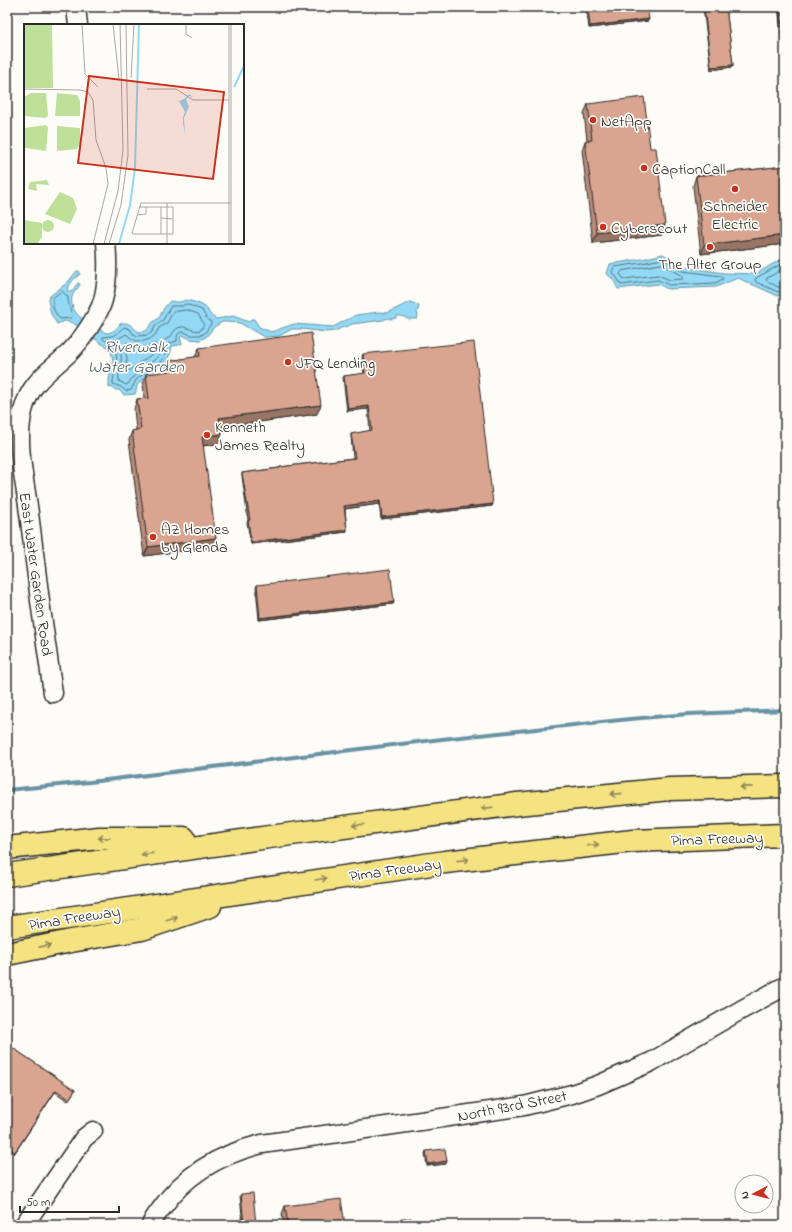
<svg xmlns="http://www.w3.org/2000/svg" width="792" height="1232" font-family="'Indie Flower',sans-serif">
  <rect width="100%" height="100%" fill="#fdfcf7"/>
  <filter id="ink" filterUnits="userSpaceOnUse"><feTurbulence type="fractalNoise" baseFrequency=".025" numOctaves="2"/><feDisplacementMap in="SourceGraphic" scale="8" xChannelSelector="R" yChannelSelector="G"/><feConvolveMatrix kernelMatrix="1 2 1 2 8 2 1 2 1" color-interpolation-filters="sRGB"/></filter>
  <g filter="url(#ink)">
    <g fill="#93d9f5" stroke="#6993a4">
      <path d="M663,254L685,267L724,273L756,274L783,258L785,259V294L778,296L738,278L716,287L668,289L658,284L618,289L613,279L607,274L610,264L642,259Z"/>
      <path d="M77,271H79L80,274L73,280L67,289L68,292H71L78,283L80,284C79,288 75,290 73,294C65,314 92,325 106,333C112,333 117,329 120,324C130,320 132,328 139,332L146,331L153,322L159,318L164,308L170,301C176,302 180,303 185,300C191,301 200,303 205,307C211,312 208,316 217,319L233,316L249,322L251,319H254L259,327L271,332L294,324L333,327L356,315L379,312L387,313L410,302L418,305L419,307L417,312L418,316L417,319H409L401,316H397L396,318L391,319L388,318L383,320L352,324L348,326L341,328L335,331L325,332L302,329H292L279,336L264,337L240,323L227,322H222L214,327L206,337L200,340L190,339L183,335L180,337L182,344L179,345L172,346C170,366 150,370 139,383C136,386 137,390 135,394L124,395L119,390H116L111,387L109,388V380L113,360L111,351L108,347L102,344L73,323L65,321L57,324L51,314L48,300L50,296L67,283Z"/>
    </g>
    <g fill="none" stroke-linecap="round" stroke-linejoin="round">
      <g stroke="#55717c" stroke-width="1">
        <path d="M663,259L683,271L721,276L723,279L715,283L694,284L669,285L658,280L621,285L616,276L612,273L614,267L642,263Z"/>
        <path d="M785,262L756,278L755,280L756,282L778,292L785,291"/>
        <path d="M662,264L683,276V279L670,280L658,275L624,279L620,274L622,271Z"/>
        <path d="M785,268L767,278L766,280L767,281L778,287L785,286"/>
        <path d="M62,291L68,297V301L72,316L71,318L60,319C54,313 52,306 53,298Z"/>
        <path d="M186,304L202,310L206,318L211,322V324L204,334L200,335H191L184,332C177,332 177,336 177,341L168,344L164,357L159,363L154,365L136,380L131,390L126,391L121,387L113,384V381C115,370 121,353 111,344C108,342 105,341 103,339V337C116,336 115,335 124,327L130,329L133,334L138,336L148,335L152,332L156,325L163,320L171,306H182Z"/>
        <path d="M187,310L198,314L204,324L201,330C192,333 186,324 178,328C173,330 173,335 170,337C167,339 165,339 163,343C161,347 162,351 159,355C150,366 135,371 128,384L126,385L119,381C117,365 127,360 116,342V340L126,334L131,338L137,341H144L150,339L155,335L159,328L167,323L173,312Z"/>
        <path d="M126,343C139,348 141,349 155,344L156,347L152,354L127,372L126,371L127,359L125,345Z"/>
      </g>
      <path stroke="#6993a4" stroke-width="4" d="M7,790L90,782L442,739L630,719L689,714L785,710"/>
      <defs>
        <g id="minor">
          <path d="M76,7L78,25"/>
          <path d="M53,693C44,633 36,573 29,513C25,481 15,443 23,411C30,382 49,372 69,353C80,342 99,315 103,300C108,281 108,262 106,243"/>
          <path d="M24,1225L84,1138L93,1131"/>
          <path d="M151,1225C153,1219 157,1214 161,1209C185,1174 221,1154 262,1144L524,1106L572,1094L598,1085L651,1062L741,1010L785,986"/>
        </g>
        <g id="highway">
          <path d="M7,848L99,838H184"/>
          <path d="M7,875L269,837L517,804L670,789L785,786"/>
          <path d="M7,927L445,862L633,841L785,835"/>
          <path d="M7,954L71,941L142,929L210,906"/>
        </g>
      </defs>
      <use href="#minor" stroke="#2b2b2b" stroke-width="21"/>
      <use href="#highway" stroke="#2b2b2b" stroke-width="25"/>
      <use href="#minor" stroke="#fdfcf7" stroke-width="18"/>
      <use href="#highway" stroke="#f5e382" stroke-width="22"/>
    </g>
    <g fill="#bb8e7c" stroke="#2b2b2b">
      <path d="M586,7H647L648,21L589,28Z"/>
      <path d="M703,7H726L733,65L732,67L711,70Z"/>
      <path d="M778,7H785V60Z"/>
      <path d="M588,104L650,148L662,235L593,243L582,150L585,141L587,140L584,113Z"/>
      <path d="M785,166V244L701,254L693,186L696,176Z"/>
      <path d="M199,348L317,414L221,427L222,434L218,444L203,446L212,547L144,556L129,440L132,431L136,430L134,409L137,399L144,398L143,384L146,374L166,372L165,370L169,361L195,357Z"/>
      <path d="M363,354L493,504L492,506L381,519L379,504L345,509L347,530L346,532L251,544L247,523L248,520L242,476V473L279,468L280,467L353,458L351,436V434L370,431L368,409L347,411L343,378L344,376L364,374L362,357Z"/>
      <path d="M257,585L394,602L393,604L259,620L256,588Z"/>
      <path d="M7,1044L75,1090L74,1092L68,1101L55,1092L14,1154L7,1150Z"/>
      <path d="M426,1151L446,1164L427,1166L425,1154Z"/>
      <path d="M241,1194L256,1225H243L240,1196Z"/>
      <path d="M285,1206L345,1225H284L282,1214Z"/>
    </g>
    <g fill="#997465" stroke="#2b2b2b">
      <path d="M649,19L648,21L589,28L590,26Z"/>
      <path d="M733,65L732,67L711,70V67Z"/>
      <path d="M665,225L662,235L593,243L597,233Z"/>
      <path d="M785,235V244L701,254L704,245Z"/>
      <path d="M321,405L317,414L216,428L219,418Z"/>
      <path d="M369,406L368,409L347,411L348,409Z"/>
      <path d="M222,434L218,444L199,446L202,437Z"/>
      <path d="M380,501L379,504L344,509V506Z"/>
      <path d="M493,504L492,506L381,519L382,517Z"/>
      <path d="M347,530L346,532L251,544V542Z"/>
      <path d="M216,538L212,547L144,556L148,547Z"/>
      <path d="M394,602L393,604L259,620L260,618Z"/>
      <path d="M56,1090L55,1092L14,1154L15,1152Z"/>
      <path d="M447,1161L446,1164L427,1166L428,1164Z"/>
    </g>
    <g fill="#daa590" stroke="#2b2b2b">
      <path d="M588,7H647L649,19L590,26Z"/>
      <path d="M704,7H726L733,65L711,67Z"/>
      <path d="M780,7H785V50Z"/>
      <path d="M644,97L650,148H656L665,225L597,233L585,141L592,140L588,104Z"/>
      <path d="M785,166V235L704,245L696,176Z"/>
      <path d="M311,333L321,405L219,418L222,434L202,437L216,538L148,547L132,431L141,429L137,399L149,398L146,374L170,371L169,361L200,356L199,348Z"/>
      <path d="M474,342L493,504L382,517L380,501L344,506L347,530L251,542L248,520H250L242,473L280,468V467L355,458L351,434L372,430L369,406L348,409L344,376L365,373L363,354Z"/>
      <path d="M390,569L394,602L260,618L257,585Z"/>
      <path d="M7,1044L75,1090L69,1099L56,1090L15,1152L7,1147Z"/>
      <path d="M445,1149L447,1161L428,1164L426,1151Z"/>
      <path d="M253,1193L256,1225H244L241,1194Z"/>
      <path d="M341,1199L345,1225H284H288L285,1206Z"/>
      <path d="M411,1218L412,1225H361Z"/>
    </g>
    <defs><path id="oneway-shaft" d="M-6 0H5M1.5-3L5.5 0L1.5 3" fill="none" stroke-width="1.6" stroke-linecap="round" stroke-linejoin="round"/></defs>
    <g stroke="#908756">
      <use href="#oneway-shaft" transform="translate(746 787) rotate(179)"/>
      <use href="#oneway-shaft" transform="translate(616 794) rotate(174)"/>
      <use href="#oneway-shaft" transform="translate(487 808) rotate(173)"/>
      <use href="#oneway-shaft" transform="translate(358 825) rotate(173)"/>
      <use href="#oneway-shaft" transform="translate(104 838) rotate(179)"/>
      <use href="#oneway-shaft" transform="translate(593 845) rotate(-6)"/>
      <use href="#oneway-shaft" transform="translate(147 854) rotate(172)"/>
      <use href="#oneway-shaft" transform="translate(463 860) rotate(-6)"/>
      <use href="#oneway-shaft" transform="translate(321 879) rotate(-9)"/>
      <use href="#oneway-shaft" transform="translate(172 919) rotate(-18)"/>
      <use href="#oneway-shaft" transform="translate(45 946) rotate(-11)"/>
    </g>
  </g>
  <g fill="#c8321e" stroke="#fdfcf7" stroke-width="1.5">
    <circle cx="593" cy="120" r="4"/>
    <circle cx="644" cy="168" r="4"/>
    <circle cx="735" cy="189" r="4"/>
    <circle cx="603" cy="227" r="4"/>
    <circle cx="710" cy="247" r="4"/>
    <circle cx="288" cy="362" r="4"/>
    <circle cx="207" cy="435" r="4"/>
    <circle cx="153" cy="537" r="4"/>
  </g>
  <g text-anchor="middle" stroke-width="3.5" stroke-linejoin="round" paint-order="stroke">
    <g font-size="16" fill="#2b2b2b" stroke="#fdfcf7" text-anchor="start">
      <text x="601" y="126">NetApp</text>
      <text x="652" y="174">CaptionCall</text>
      <text x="735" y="211" text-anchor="middle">Schneider<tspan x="735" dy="18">Electric</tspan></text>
      <text x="611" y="233">Cyberscout</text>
      <text x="710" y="269" text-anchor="middle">The Alter Group</text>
      <text x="296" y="368">JFQ Lending</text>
      <text x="215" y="432">Kenneth<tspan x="215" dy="18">James Realty</tspan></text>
      <text x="161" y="534">AZ Homes<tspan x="161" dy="18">by Glenda</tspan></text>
    </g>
    <g font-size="16" fill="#2b2b2b" stroke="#fdfcf7">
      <text transform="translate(37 574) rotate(82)" y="6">East Water Garden Road</text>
      <text transform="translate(717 838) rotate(-2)" y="6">Pima Freeway</text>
      <text transform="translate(395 869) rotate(-8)" y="6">Pima Freeway</text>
      <text transform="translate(74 917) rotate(-9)" y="6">Pima Freeway</text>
      <text transform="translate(512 1105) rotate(-11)" y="6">North 93rd Street</text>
    </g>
    <g font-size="17" font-style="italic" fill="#4a5f68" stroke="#fdfcf7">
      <text x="136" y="352">Riverwalk<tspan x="136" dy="20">Water Garden</tspan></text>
    </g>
  </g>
  <g transform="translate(24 24)">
    <rect width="220" height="220" fill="#fdfcf7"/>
    <path d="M0,0H28L29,64H0ZM7,69H22L24,92L21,94L0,92V73ZM33,69L53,71L56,77V92H31ZM22,101L24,103L22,127L1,124L0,104ZM33,102L56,104V120L53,125L33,127ZM23,156L25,161L37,167L25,161L12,160L13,167L4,165L6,158ZM36,168L49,174L53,185L46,200L21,190ZM18 202a6 6 0 1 1 12 0a6 6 0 1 1-12 0ZM0,196L18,199V213L13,220H0Z" fill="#bfe099"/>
    <path d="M165,70L169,73L165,72L162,75L165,83L160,94L161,110L159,99V93L161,88L155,77L160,75Z" fill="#93d9f5"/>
    <path fill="none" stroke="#93d9f5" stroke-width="2" d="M210,63L220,42M95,220L106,181L111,144L115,0"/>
    <path fill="none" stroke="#a9a8a5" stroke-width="1" d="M58,0L61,50L74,63M89,0L95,55M162,0V10L168,14M205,0V220M107,54L110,0M0,65L56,66L64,68L69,76L72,116L82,144L84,160L69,220M123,65H152L169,76H205M115,183H149V210H109L108,209L117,179H207M113,191L122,190V183M137,194L149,195M137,210V183M80,220L94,167L99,126L96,0M85,220L97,181L104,131L102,0M143,220V179M207,220V0"/>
    <path fill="#c8321e" fill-opacity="0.15" stroke="#c8321e" stroke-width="2" d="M65,52L200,68L189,155L54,139Z"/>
    <rect width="220" height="220" fill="none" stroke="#2b2b2b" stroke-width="2"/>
  </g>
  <rect width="792" height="1232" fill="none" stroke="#fdfcf7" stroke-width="24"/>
  <rect x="12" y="12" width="768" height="1208" fill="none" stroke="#2b2b2b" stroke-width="1.5" filter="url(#ink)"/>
  <g transform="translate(754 1194) rotate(263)"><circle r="19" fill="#fdfcf7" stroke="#a9a8a5"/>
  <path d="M0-3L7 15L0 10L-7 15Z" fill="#c8321e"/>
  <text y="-6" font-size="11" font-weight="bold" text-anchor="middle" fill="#2b2b2b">N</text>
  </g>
  <path d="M20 1206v6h99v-6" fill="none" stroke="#2b2b2b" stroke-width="2"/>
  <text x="26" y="1206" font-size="12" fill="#2b2b2b" stroke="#fdfcf7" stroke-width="3" paint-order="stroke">50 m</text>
</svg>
